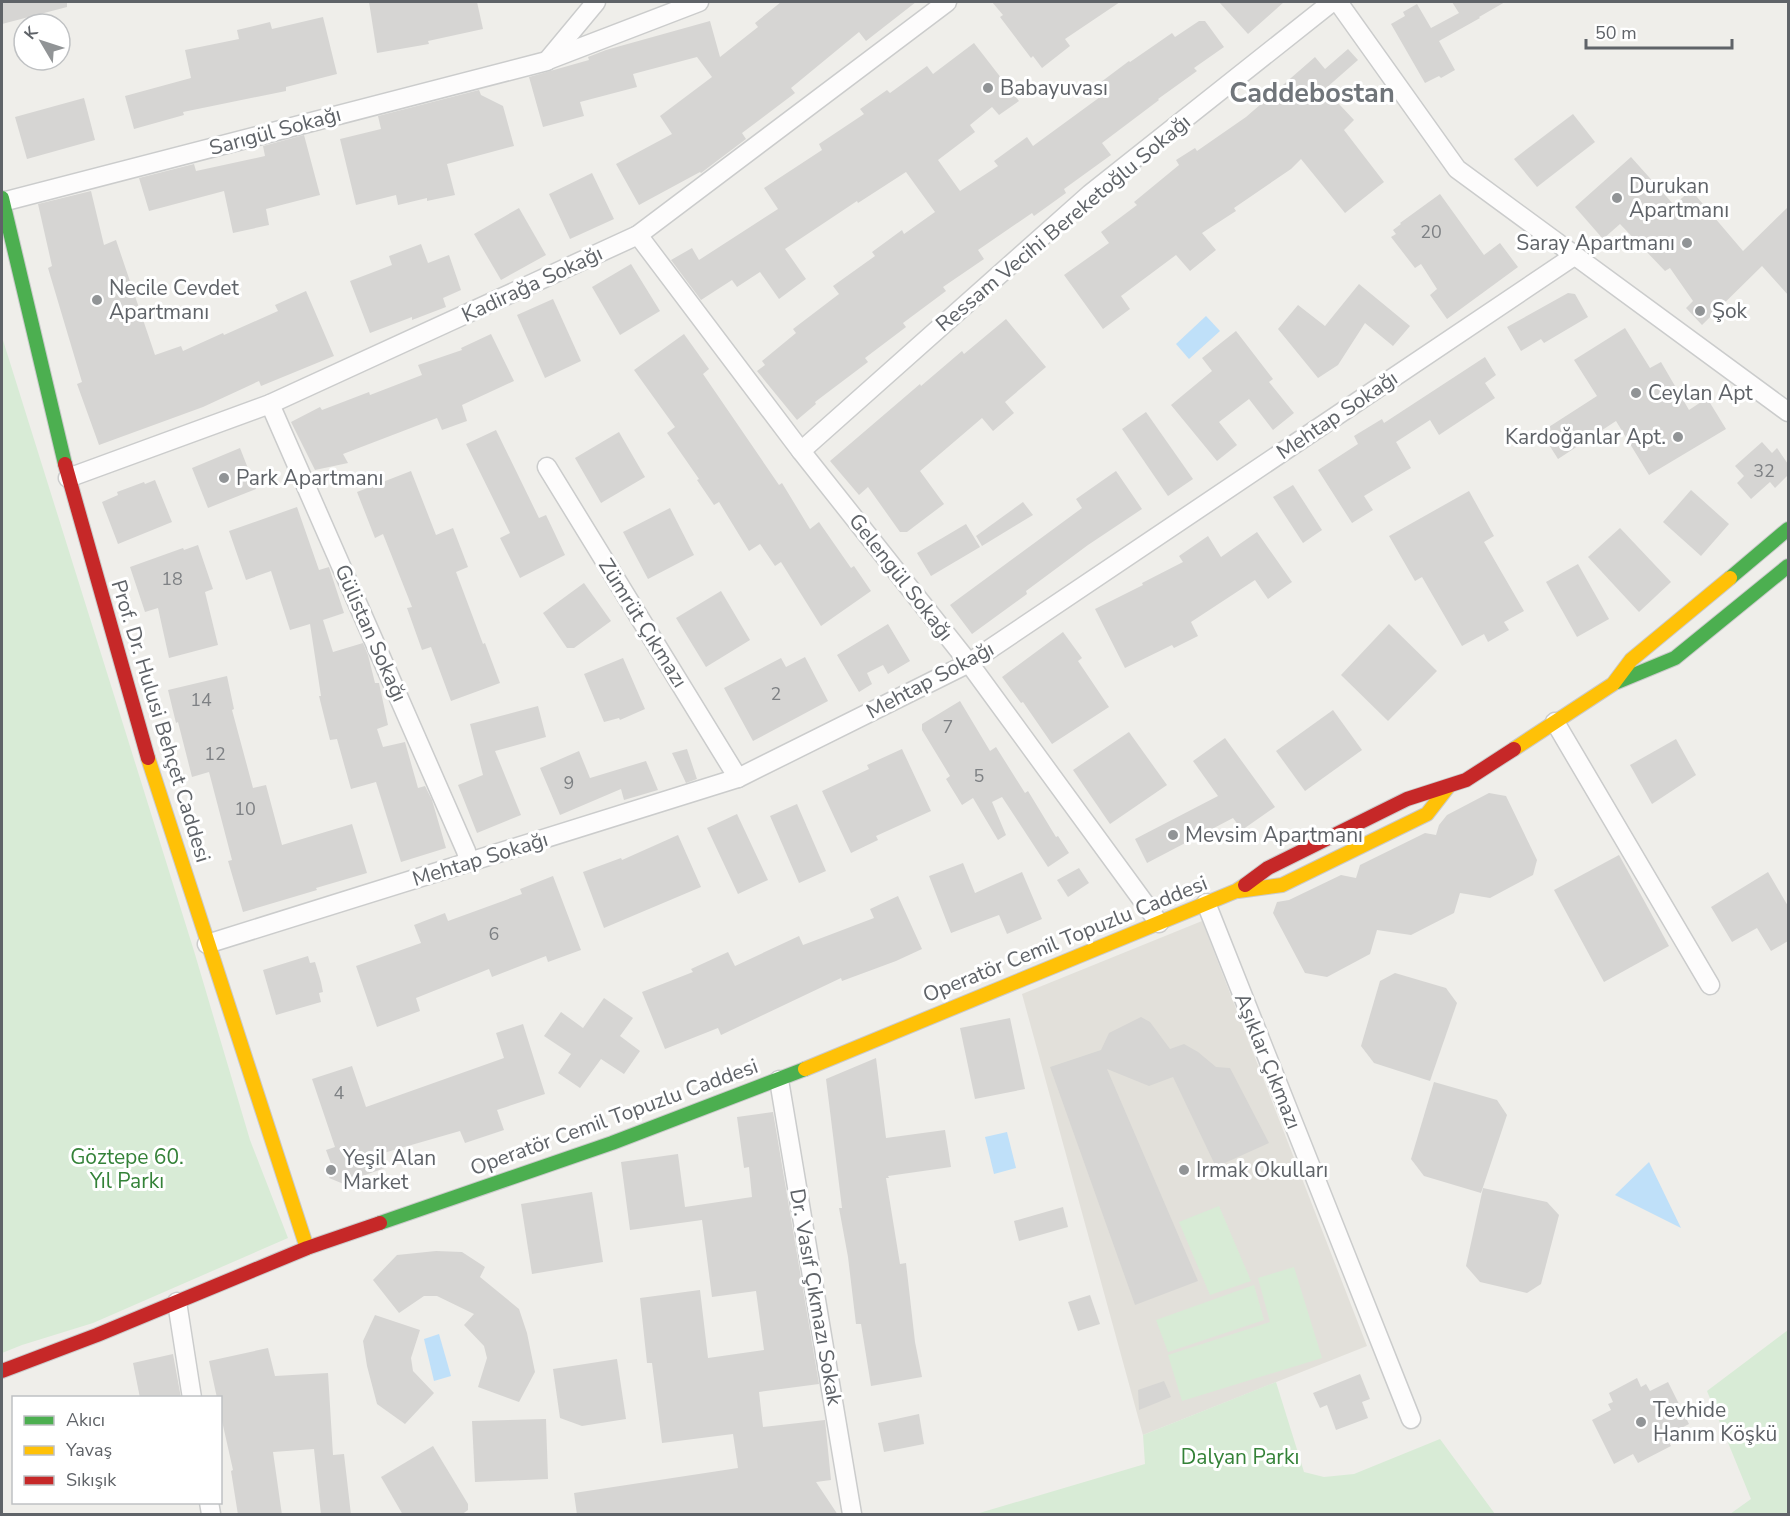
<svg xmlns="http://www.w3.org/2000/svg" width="1790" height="1516" font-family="'Nunito Sans',sans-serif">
  <rect width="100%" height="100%" fill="#efeeea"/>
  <path fill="#e2e0da" d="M1202,921L1367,1346L1143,1435L1022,994Z"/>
  <g fill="#d8ebd6">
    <path d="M2,337L194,951L250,1140L288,1238L93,1323L22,1345L2,1353Z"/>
    <path d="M1219,1206L1251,1281L1210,1295L1179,1222Z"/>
    <path d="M1294,1267L1322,1358L1182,1401L1168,1355L1270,1322L1258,1278Z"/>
    <path d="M1254,1285L1264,1320L1168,1352L1156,1320Z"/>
    <path d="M1788,1330V1514H1730L1751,1499L1707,1391Z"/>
    <path d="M1276,1382L1304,1472L1324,1477L1354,1474L1440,1439L1495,1514H976L1145,1464L1143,1435Z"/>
  </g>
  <g fill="#bfe0f9">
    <path d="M1206,316L1220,331L1189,359L1176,344Z"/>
    <path d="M1007,1132L1016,1168L994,1174L985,1137Z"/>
    <path d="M1649,1162L1681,1228L1615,1195Z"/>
    <path d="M439,1334L451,1376L434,1381L424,1339Z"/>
  </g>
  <g fill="#d6d5d3">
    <path d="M2,2H67V7L2,24Z"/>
    <path d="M369,2H477L483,29L428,41L429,44L377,53Z"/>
    <path d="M781,2H916L866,41L859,32L791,88L795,93L742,133L746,139L701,173L700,172L639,205L616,164L672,134L660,116L712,77L697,57L633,74L637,87L580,102L584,116L543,127L529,77L589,60L588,57L606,50L710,21L720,57L758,27L755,23Z"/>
    <path d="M992,2H1120L1065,39L1070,46L1042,68L1033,56L1031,58L1000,17L1003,15Z"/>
    <path d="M1219,2H1284L1248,34Z"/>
    <path d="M1452,2H1505L1479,17L1480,18L1439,41L1455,70L1441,78L1439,76L1425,83L1391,24L1405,16L1403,12L1417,4L1431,28L1459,13Z"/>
    <path d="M323,17L337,74L286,87V91L183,112L184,115L134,129L125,96L191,78L185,50L239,39L237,30L270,22L272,29Z"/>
    <path d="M1199,21H1205L1224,47L1194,68L1197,71L1158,99L1159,100L1102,143L1111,155L1064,189L1066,193L1034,216L1032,213L978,250L984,259L943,287L946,291L903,323L906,327L865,358L868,362L815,402L816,404L797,420L757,371L765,365L762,361L796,333L793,329L839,294L833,286L875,256L872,252L902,230L904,234L935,212L906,172L858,203L857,201L785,249L806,279L779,299L760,272L737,287L732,280L701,300L671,260L692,248L699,260L778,209L764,188L822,150L819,144L864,114L860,109L887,90L890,93L927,66L933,74L974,43L1019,101L999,115L992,107L970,125L975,132L938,160L960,191L998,166L994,161L1027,137L1033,146L1100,97L1093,88L1129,61L1130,62L1172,33L1175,37Z"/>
    <path d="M1348,49L1358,60L1325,89L1354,120L1344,130L1384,182L1345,213L1301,159L1291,169L1234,208L1236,211L1202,233L1216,250L1190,271L1176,255L1121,296L1130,309L1103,329L1064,275L1109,243L1101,232L1137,205L1134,202L1179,165L1176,160L1195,148L1197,151L1246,117L1315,57L1325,69Z"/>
    <path d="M479,90L481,95L503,106L514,146L447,164L455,195L427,201V198L398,205L396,195L356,205L340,139L381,129L378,116Z"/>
    <path d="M84,98L95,140L27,159L15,117Z"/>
    <path d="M1573,114L1595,142L1537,187L1514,159Z"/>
    <path d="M304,135L320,195L266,209L269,225L233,233L224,191L149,211L139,178L194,164L196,171L265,156L263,146Z"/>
    <path d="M1631,157L1674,205L1691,190L1743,251L1788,207V295L1762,266L1702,325L1686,308L1693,301L1670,268L1665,271L1620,224L1603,239L1575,207Z"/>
    <path d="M592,173L614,219L570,239L549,194Z"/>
    <path d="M91,191L104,245L116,240L155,355L181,346L183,351L223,333L224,335L278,311L275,305L306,291L334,356L261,386L259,381L203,407L99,445L77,384L82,382L48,268L52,266L38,204Z"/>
    <path d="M1440,194L1484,255L1500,243L1518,267L1447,319L1430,295L1437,289L1421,264L1415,268L1391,237L1396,234L1393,230L1401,224L1400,223Z"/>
    <path d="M519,208L546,255L501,280L474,234Z"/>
    <path d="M421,244L428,263L449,255L461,290L443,298L446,307L412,320V317L370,333L350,281L392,265L389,256Z"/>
    <path d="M631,264L660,311L620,335L592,287Z"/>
    <path d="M1359,284L1410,326L1393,346L1365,323L1338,365L1318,378L1278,329L1298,305L1325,326Z"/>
    <path d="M1568,293L1575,294L1588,317L1544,343L1541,339L1521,351L1507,327Z"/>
    <path d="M553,299L581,361L545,378L517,315Z"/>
    <path d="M1006,319L1046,367L1005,402L1014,413L993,431L982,418L920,471L944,504L907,532H900L868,487L859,495L830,461L920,384L921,386L962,351L964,354Z"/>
    <path d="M1625,328L1650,368L1661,362L1689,410L1707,398L1726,429L1649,475L1616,421L1558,459L1541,432L1597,396L1574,360Z"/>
    <path d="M1236,331L1273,379L1269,382L1294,413L1273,430L1249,399L1219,422L1237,445L1217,461L1171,405L1212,371L1202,358Z"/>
    <path d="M491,334L514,381L462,405L467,421L442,430L437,418L343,454L348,463L315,470L291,422L320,407L322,410L369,392L370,395L422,375L418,365L462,350L461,348Z"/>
    <path d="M684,334L709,369L703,374L779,485L782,483L810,529L819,522L851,568L854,566L871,591L821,626L781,562L775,566L760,544L749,551L719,502L714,505L697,480L699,479L667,433L675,427L634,370Z"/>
    <path d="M1485,357L1496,375L1485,383L1495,398L1439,435L1430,420L1396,442L1411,468L1364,496L1373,510L1352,523L1318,470L1358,444L1354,436L1382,419L1384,423Z"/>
    <path d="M1146,412L1193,479L1168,496L1122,429Z"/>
    <path d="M496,430L539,518L546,515L565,555L520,578L500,538L510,533L466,444Z"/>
    <path d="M619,432L645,477L601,503L575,458Z"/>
    <path d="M1762,442L1772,453L1777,448L1788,464V475L1775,488L1770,482L1751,499L1737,483L1744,476L1735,466Z"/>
    <path d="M240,448L256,489L208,508L192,468Z"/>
    <path d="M411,471L436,535L453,528L468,567L456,572L483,644L485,643L500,683L451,701L431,647L422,650L407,608L412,607L383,534L375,538L357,492Z"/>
    <path d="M1116,471L1142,509L1088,545L1026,591L1027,594L972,634L950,605L1082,508L1076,499Z"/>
    <path d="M155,480L172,522L118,544L102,502L118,495L117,492L144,482L145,484Z"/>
    <path d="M1293,485L1322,530L1303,543L1273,497Z"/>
    <path d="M1691,490L1729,524L1701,556L1663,522Z"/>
    <path d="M1469,491L1494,536L1484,542L1524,611L1504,622L1509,630L1488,642L1484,634L1462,646L1422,577L1415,581L1389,536Z"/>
    <path d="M1023,502L1033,515L982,546L976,536Z"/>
    <path d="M297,507L319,570L329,567L344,613L323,620L333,652L363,643L368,655L375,683H379L388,725L377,729L383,747L405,742L418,788L425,786L432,800L446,848L401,862L376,782L351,789L337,739L330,740L319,696H321L310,624L290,630L271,571L246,580L229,531Z"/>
    <path d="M670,508L694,555L648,579L623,532Z"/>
    <path d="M966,524L980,547L931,576L917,553Z"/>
    <path d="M1620,528L1671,582L1639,612L1588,557Z"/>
    <path d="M1257,532L1292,582L1268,599L1255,580L1191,622L1198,636L1174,648L1172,645L1125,668L1095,609L1143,585L1142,583L1183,562L1179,556L1208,536L1221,557Z"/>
    <path d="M198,545L213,589L205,592L218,645L169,658L158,608L145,612L130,567L183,548L184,550Z"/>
    <path d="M1578,564L1609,619L1577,637L1546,582Z"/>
    <path d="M584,583L611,621L574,648H567L543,613Z"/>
    <path d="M721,591L750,640L706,667L676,618Z"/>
    <path d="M888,624L910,661L888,674L883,665L867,673L872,684L859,692L837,655Z"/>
    <path d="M1389,624L1437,671L1388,721L1341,675Z"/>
    <path d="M1063,632L1082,658L1078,661L1109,707L1052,744L1023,702L1021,703L1002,677Z"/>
    <path d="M805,657L828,701L753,741L724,688L781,658L786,667Z"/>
    <path d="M623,658L645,709L620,720L619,718L604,722L584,674Z"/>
    <path d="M227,676L234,709L232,710L253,788L266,785L282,845L352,824L367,873L316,888L317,890L243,912L228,861L232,860L209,772L192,777L178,722L176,723L168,690Z"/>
    <path d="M960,701L990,751L996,747L1025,793L1028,791L1056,837L1058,836L1069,853L1048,867L1002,797L992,802L1006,835L998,840L973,798L962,805L946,779L950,776L922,730V724Z"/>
    <path d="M538,706L546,737L495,751L521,815L477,833L458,785L483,775L470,724Z"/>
    <path d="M1333,710L1362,750L1305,791L1276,751Z"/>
    <path d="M1129,732L1167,785L1110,824L1073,770Z"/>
    <path d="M1225,738L1275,807L1242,830L1233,818L1147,863L1135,839L1218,796L1193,761Z"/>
    <path d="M1676,739L1696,775L1652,804L1630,765Z"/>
    <path d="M687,749L697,779L686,783L672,753Z"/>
    <path d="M902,749L931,811L876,836L878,840L851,853L822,791L869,769L867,765Z"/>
    <path d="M579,751L590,778L646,761L658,790L624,800L621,789L560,815L540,768Z"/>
    <path d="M1489,793L1506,796L1537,860L1533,875L1490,898L1460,893L1454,913L1411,935L1377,930L1370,954L1327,977L1305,973L1273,913L1277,902L1289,900L1341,875L1356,878L1360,865L1425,833L1436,835L1439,825L1447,815Z"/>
    <path d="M797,804L826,871L799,883L770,816Z"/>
    <path d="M737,814L768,880L738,894L707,828Z"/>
    <path d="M678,835L701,887L604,928L583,872L621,858L622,860Z"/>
    <path d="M1619,855L1669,946L1604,982L1554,890Z"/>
    <path d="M963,863L975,893L1022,872L1042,919L1007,934L999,915L951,933L929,876Z"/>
    <path d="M1079,868L1089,883L1068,897L1057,880Z"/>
    <path d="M1768,872L1788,906V941L1771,951L1757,928L1732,942L1711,907Z"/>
    <path d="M553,876L581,950L548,962L546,956L492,977L489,969L416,998L420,1011L377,1027L356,966L421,943L414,925L445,913L448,921L522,894L520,889Z"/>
    <path d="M898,896L922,949L896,961L842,981L841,978L721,1035L718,1028L665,1049L642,992L693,972L691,969L728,952L735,966L799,936L803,945L874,918L870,909Z"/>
    <path d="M308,956L310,963L315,962L321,982L323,992L319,993L321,1002L276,1015L263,970Z"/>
    <path d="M1395,973L1446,988L1457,1003L1430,1081L1374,1063L1361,1046L1380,981Z"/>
    <path d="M604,998L633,1018L620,1036L640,1051L624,1074L601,1059L580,1088L558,1073L571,1054L544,1036L561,1012L583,1028Z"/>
    <path d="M1141,1017L1150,1022L1170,1049L1184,1044L1198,1052L1216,1067L1230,1068L1269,1143L1216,1167L1173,1077L1149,1086L1107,1069L1198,1281L1135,1305L1050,1067L1101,1050L1109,1033Z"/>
    <path d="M1010,1018L1025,1089L975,1099L960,1028Z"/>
    <path d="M523,1024L545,1094L497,1110L504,1130L465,1143L460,1131L380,1154L385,1168L354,1179L351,1187L329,1178L333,1169L326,1150L335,1147L312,1079L352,1066L366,1107L504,1058L496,1033Z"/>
    <path d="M876,1058L886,1138L945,1130L951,1167L888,1176L889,1178H886L900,1264L906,1263L915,1342L922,1377L871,1386L861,1324H856L848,1257L839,1208H842L826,1079Z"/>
    <path d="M1434,1082L1497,1100L1507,1115L1481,1193L1424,1176L1411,1159Z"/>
    <path d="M773,1112L819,1384L759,1392L763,1427L825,1420L831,1480L816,1482L838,1515H577L574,1493L738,1468L733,1434L662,1443L652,1363H647L640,1298L700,1290L708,1358L764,1350L756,1291L712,1297L702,1220L630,1230L621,1162L678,1154L685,1207L752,1197L749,1167L744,1168L737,1117Z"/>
    <path d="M1483,1188L1547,1202L1559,1215L1541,1284L1527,1293L1480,1282L1466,1266Z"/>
    <path d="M592,1192L603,1262L532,1274L521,1204Z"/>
    <path d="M1063,1207L1068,1227L1019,1241L1014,1221Z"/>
    <path d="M436,1251L462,1252L485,1267L480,1277L519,1309L527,1333L535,1372L519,1402L478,1387L487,1358L484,1346L464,1325L474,1314L437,1296H424L399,1313L373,1280L397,1255Z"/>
    <path d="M1090,1295L1100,1324L1078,1331L1068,1302Z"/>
    <path d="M375,1315L420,1330L411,1358L413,1371L434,1393L405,1424L377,1404L367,1366L363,1341Z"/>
    <path d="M268,1348L275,1376L328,1373L333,1455L344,1454L351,1515H321L314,1449L273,1452L282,1515H238L231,1471L233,1470L220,1412V1398H217L209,1361Z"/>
    <path d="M173,1354L181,1398H140L133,1363Z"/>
    <path d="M617,1359L626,1419L582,1426L560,1418L553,1369Z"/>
    <path d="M1360,1374L1370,1399L1362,1402L1368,1418L1336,1430L1327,1405L1320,1408L1313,1393Z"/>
    <path d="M1637,1378L1641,1387L1646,1384L1650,1391L1668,1382L1689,1424L1666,1436L1671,1446L1638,1463L1633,1454L1614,1464L1592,1420L1611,1410L1608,1404L1613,1402L1609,1393Z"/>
    <path d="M1164,1381L1171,1397L1139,1410L1138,1390Z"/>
    <path d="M919,1414L924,1444L884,1452L878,1423Z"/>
    <path d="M546,1419L548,1479L475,1482L472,1421Z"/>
    <path d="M433,1446L468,1504V1510L461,1515H403L381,1477Z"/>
  </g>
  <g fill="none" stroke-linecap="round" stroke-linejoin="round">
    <defs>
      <g id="street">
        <path d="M1338,2L1457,169L1788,412"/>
        <path d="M548,60L699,2"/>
        <path d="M2,202L547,61L596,2"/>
        <path d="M638,235L801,451L969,663L1159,923"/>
        <path d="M270,404L466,851L469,862"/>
        <path d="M801,451L1090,194L1332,2"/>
        <path d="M547,467L738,778"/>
        <path d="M68,478L270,404L638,235L947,2"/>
        <path d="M1555,722L1710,985"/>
        <path d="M1206,903L1411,1419"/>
        <path d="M207,944L738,778L969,663L1574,256"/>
        <path d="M779,1080L852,1514"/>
        <path d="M177,1302L192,1398"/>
        <path d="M209,1502L211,1514"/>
      </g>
      <g id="fast">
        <path d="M2,198L65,464"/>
        <path d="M1730,578L1788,529"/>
        <path d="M1617,682L1675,658L1788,566"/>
        <path d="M380,1223L612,1143L805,1069"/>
      </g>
      <g id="slow">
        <path d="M1514,749L1613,684L1631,660L1730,578"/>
        <path d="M148,758L307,1248"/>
        <path d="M1238,891L1282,885L1427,814L1448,787"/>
        <path d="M805,1069L1236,891L1245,885"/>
      </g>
      <g id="jam">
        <path d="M65,464L148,758"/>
        <path d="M1245,885L1268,868L1407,799L1466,780L1514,749"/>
        <path d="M2,1371L97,1335L307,1248L380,1223"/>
      </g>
    </defs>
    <use href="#street" stroke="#cbcccc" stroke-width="21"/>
    <use href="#fast" stroke="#cacacb" stroke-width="16"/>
    <use href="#slow" stroke="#cacacb" stroke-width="16"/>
    <use href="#jam" stroke="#cacacb" stroke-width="16"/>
    <use href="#street" stroke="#fdfcfc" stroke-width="18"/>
    <use href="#fast" stroke="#4caf50" stroke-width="14"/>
    <use href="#slow" stroke="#ffc107" stroke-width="14"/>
    <use href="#jam" stroke="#c62828" stroke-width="14"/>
  </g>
  <g fill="#919496" stroke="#fff" stroke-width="2">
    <circle cx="988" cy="88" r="6"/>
    <circle cx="1617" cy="198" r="6"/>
    <circle cx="1687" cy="243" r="6"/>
    <circle cx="97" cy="300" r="6"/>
    <circle cx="1700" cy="311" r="6"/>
    <circle cx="1636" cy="393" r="6"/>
    <circle cx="1678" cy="437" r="6"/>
    <circle cx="224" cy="478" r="6"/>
    <circle cx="1173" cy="835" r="6"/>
    <circle cx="331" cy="1170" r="6"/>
    <circle cx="1184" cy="1170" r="6"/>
    <circle cx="1641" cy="1422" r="6"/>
  </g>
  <g text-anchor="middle" stroke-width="6" stroke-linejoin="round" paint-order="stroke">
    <g font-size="18" fill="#7e8184">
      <text x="1431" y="238">20</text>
      <text x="1764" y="477">32</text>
      <text x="172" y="585">18</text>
      <text x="776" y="700">2</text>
      <text x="201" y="706">14</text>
      <text x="948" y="733">7</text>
      <text x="215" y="760">12</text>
      <text x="979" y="782">5</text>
      <text x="569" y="789">9</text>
      <text x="245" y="815">10</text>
      <text x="494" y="940">6</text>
      <text x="339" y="1099">4</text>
    </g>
    <g font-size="21" fill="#5f6368" stroke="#fff" text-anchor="start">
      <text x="1000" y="95">Babayuvası</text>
      <text x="1629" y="193">Durukan<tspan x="1629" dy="24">Apartmanı</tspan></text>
      <text x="1675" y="250" text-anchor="end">Saray Apartmanı</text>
      <text x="109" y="295">Necile Cevdet<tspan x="109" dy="24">Apartmanı</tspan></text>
      <text x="1712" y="318">Şok</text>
      <text x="1648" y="400">Ceylan Apt</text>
      <text x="1666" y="444" text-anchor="end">Kardoğanlar Apt.</text>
      <text x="236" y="485">Park Apartmanı</text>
      <text x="1185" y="842">Mevsim Apartmanı</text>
      <text x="343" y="1165">Yeşil Alan<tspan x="343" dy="24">Market</tspan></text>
      <text x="1196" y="1177">Irmak Okulları</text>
      <text x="1653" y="1417">Tevhide<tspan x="1653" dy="24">Hanım Köşkü</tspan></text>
    </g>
    <g font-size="21" fill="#5f6368" stroke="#fff">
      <text transform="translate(275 131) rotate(-15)" y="7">Sarıgül Sokağı</text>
      <text transform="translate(1063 223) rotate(-40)" y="7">Ressam Vecihi Bereketoğlu Sokağı</text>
      <text transform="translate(532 284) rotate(-25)" y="7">Kadirağa Sokağı</text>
      <text transform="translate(1337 415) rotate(-34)" y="7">Mehtap Sokağı</text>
      <text transform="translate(901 577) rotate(52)" y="7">Gelengül Sokağı</text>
      <text transform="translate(643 623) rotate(58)" y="7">Zümrüt Çıkmazı</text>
      <text transform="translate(371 633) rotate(66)" y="7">Gülistan Sokağı</text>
      <text transform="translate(930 680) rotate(-28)" y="7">Mehtap Sokağı</text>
      <text transform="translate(161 721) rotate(73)" y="7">Prof. Dr. Hulusi Behçet Caddesi</text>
      <text transform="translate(480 859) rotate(-17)" y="7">Mehtap Sokağı</text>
      <text transform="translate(1065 939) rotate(-22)" y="7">Operatör Cemil Topuzlu Caddesi</text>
      <text transform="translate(1268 1061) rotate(68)" y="7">Aşıklar Çıkmazı</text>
      <text transform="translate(614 1117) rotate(-20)" y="7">Operatör Cemil Topuzlu Caddesi</text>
      <text transform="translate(816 1297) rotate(80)" y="7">Dr. Vasıf Çıkmazı Sokak</text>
    </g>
    <g font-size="21" fill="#348238" stroke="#fff">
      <text x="127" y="1164">Göztepe 60.<tspan x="127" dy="24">Yıl Parkı</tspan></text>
      <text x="1240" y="1464">Dalyan Parkı</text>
    </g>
    <g font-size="27" font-weight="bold" fill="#70757a" stroke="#fff">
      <text x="1312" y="102">Caddebostan</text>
    </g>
  </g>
  <rect width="1790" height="1516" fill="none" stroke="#5f6368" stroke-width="6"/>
  <rect x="12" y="1396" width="210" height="108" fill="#ffffff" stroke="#bfc1c3" stroke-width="1.5"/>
  <rect x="24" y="1416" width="30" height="9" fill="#4caf50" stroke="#bfc1c3" stroke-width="1.5"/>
  <text x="66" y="1426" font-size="18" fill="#5f6368">Akıcı</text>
  <rect x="24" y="1446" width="30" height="9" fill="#ffc107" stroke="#bfc1c3" stroke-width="1.5"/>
  <text x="66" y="1456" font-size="18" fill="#5f6368">Yavaş</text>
  <rect x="24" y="1476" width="30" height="9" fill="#c62828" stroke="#bfc1c3" stroke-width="1.5"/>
  <text x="66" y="1486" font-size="18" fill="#5f6368">Sıkışık</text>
  <g transform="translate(42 42) rotate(309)"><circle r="28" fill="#ffffff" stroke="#bfc1c3" stroke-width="1.5"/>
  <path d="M0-4.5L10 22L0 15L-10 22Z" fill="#919496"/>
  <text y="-9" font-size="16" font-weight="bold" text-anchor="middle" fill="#5f6368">K</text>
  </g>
  <path d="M1586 39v9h146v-9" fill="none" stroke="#5f6368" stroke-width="3"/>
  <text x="1595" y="39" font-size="18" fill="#5f6368" stroke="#ffffff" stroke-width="4.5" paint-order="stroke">50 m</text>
</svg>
